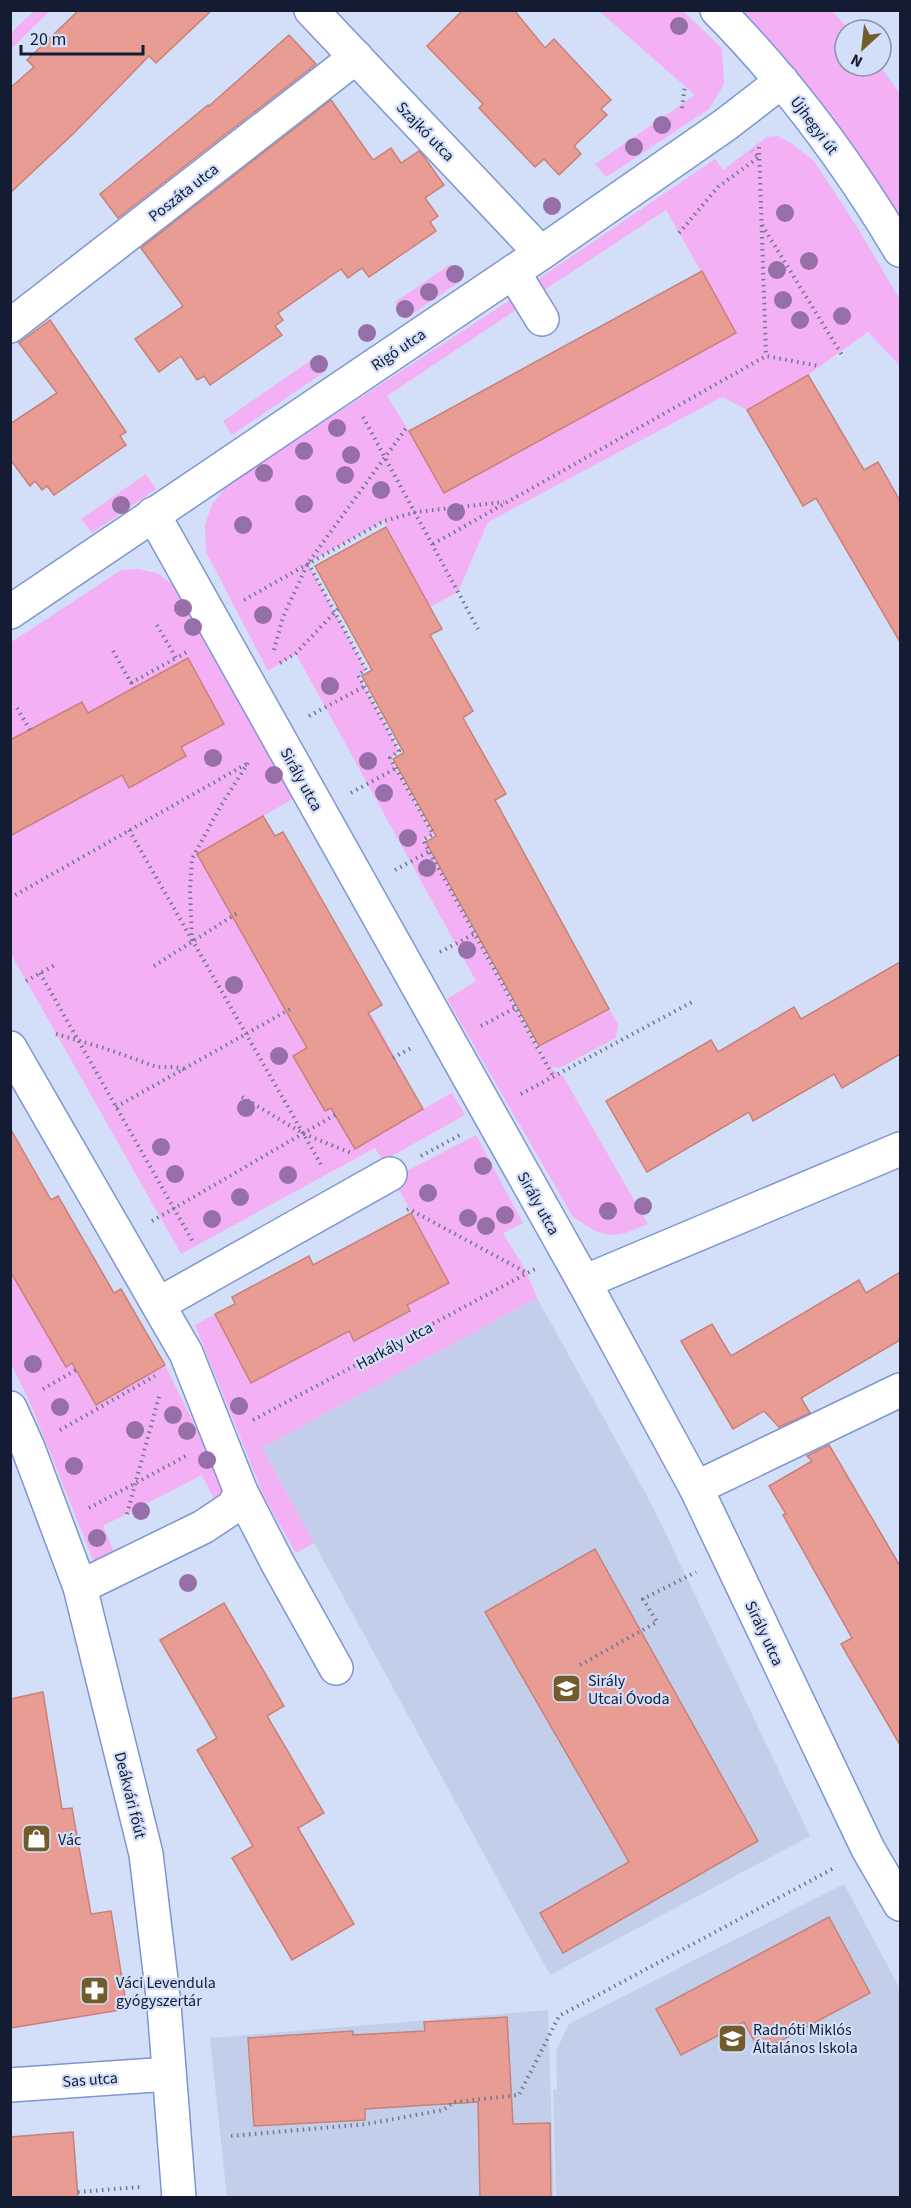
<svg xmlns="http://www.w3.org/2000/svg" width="911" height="2208" font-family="'Source Sans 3',sans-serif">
  <rect width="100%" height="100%" fill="#d3dff8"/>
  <g fill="#c3cfea">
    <path d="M537,1298L653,1507L810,1836L550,1975L262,1448Z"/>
    <path d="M844,1884L900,1989V2197H556L553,2090L557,2089L556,2051L569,2024Z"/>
    <path d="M548,2010L554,2197H227L210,2038Z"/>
  </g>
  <g fill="#f4b0f5">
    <path d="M34,11H50L11,49V33Z"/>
    <path d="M599,11H683L722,48L724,84L709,109L606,177L595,164L695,95Z"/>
    <path d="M738,11H832L850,30H845V66H880L900,94V223L805,83Z"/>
    <path d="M777,136L791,143L814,161L859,230L900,300V366L868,332L808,375L747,410L722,397L488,522L458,592L430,607L384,521L308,563L366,670L358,675L399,751L390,758L433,834L424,840L544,1060L539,1046L609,1009L618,1024L616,1038L559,1068L549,1067L563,1076L648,1224C612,1240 606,1239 573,1217L447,999L476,981L296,654L268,671L206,552L205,525L212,504L229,484L516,296L522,306L387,396L409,431L444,492L736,333L666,210L538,294L531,284L715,159L723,170L767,137Z"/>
    <path d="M451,264L462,280L406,318L395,302Z"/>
    <path d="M317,356L327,370L232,435L223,421Z"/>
    <path d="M146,474L156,489L92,533L81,519Z"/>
    <path d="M138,569L157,573L172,584L295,798L263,816L423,1109L452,1093L465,1115L383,1161L375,1148L181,1254L11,954L10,643L121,570Z"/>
    <path d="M476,1135L523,1223L503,1233L527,1273L537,1298L262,1448L314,1543L296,1553L265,1499L195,1325L215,1314L251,1383L307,1353L346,1325L354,1341L410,1312L407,1305L449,1283L393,1178Z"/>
    <path d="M10,1271L66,1366L72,1363L165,1365L222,1481V1497L216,1503L202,1475L103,1526L121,1568L100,1577L28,1398L11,1364Z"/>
  </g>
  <g fill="#e89c94" stroke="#c98079" stroke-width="1.5">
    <path d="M79,10H212L156,63L149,56L73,134L10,193V88L34,67L27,60Z"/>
    <path d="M463,10H514L545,48L554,39L611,100L601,109L607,115L574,146L581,154L559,175L544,159L535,167L479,108L483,104L427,46Z"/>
    <path d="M289,35L316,64L118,218L100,194L208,105L209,106Z"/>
    <path d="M331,100L373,160L391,148L401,163L419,151L425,158L444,185L425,198L438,216L430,222L436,231L369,277L362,268L348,278L341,269L278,313L283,320L275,326L282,335L210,385L204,376L197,380L181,356L159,372L135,339L183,306L141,248Z"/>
    <path d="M702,271L736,333L444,493L409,431Z"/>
    <path d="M50,320L126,432L120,436L126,445L54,495L47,486L42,490L35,481L30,486L10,459V424L57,393L19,343Z"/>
    <path d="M808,375L864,470L878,462L900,501V642L816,498L803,506L747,410Z"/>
    <path d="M386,527L442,629L430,635L473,711L463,718L506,794L495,800L609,1009L539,1046L426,842L436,836L393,759L404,753L362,676L372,670L315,566Z"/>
    <path d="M188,658L224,724L181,747L186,756L129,788L122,775L10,836V740L82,702L88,713Z"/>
    <path d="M263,816L275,836L283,832L382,1005L368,1013L423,1109L355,1149L331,1108L325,1111L293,1056L307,1048L197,854Z"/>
    <path d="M900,962V1054L842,1088L834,1074L753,1121L749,1112L647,1172L606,1101L711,1040L718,1052L794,1007L801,1019Z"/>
    <path d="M10,1128L51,1200L58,1196L114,1293L121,1289L165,1365L96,1405L72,1363L66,1367L10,1271Z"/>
    <path d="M411,1213L449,1283L407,1305L410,1311L354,1341L349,1331L251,1383L215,1314L235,1304L232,1297L309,1256L313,1265Z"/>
    <path d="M900,1272V1340L801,1398L810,1413L779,1427L764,1411L733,1429L681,1341L712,1324L731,1356L859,1280L866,1293Z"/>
    <path d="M829,1445L900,1566V1745L841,1644L852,1638L783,1515L786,1514L769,1486L812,1461L807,1456Z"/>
    <path d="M595,1549L758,1841L563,1953L540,1913L629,1862L485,1612Z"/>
    <path d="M224,1603L284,1706L267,1716L324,1813L298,1828L354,1924L292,1960L232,1858L253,1846L197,1750L217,1738L160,1640Z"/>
    <path d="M43,1692L62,1809L72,1808L91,1914L111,1911L127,2009L10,2028V1699Z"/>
    <path d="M829,1917L870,1993L760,2052L744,2022L681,2055L656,2009Z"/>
    <path d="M507,2017L513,2124L550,2123L551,2198H480L478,2102L365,2109V2120L254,2126L248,2038L353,2031V2035L425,2031L424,2022Z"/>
    <path d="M73,2132L78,2198H10V2137Z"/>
  </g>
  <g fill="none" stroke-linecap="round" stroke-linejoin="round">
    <defs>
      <g id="minor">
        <path d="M311,10L541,253"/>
        <path d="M717,10C788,82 849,164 900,250"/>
        <path d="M513,272L542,319"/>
        <path d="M10,326L356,57"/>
        <path d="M153,514L584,1282L696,1488L868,1849L900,1904"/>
        <path d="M10,612L541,253L725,125L782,81"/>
        <path d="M10,1048L186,1353L241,1492L278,1564L336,1668"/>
        <path d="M584,1282L900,1149"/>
        <path d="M159,1304L390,1174"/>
        <path d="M10,1408L28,1448L80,1587L146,1854L164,2005L179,2198"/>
        <path d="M696,1488L900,1390"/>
        <path d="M80,1587L203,1527L233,1507L241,1492"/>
        <path d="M10,2085L169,2074"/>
      </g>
    </defs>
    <use href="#minor" stroke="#7d96d1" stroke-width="36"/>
    <g stroke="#6e788f" stroke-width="4" stroke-dasharray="1.5 4.5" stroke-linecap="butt">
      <path d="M682,108L685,85"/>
      <path d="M759,147L766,356"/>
      <path d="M762,225L842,355"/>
      <path d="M679,233L718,187L759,157L752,151"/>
      <path d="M363,417L478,629"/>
      <path d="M433,544L766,356L819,366"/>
      <path d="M308,563L366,670L358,675L399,751L390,758L433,834L423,840L429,851L553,1076"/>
      <path d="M244,600L384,521L416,512L504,502"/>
      <path d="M157,625L176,658L187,652"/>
      <path d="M274,650L283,617L308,563L407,427"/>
      <path d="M113,651L134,688"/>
      <path d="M280,663L296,653L338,609"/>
      <path d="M131,683L176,658"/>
      <path d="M17,708L30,730"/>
      <path d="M309,716L367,685"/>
      <path d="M351,793L398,767"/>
      <path d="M129,830L323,1168"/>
      <path d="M395,870L430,851"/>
      <path d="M10,898L250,762"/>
      <path d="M192,941L190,890L192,859L220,807L248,763"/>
      <path d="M440,952L476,933"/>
      <path d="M154,966L239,912"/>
      <path d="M40,973L193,1242"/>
      <path d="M26,981L55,965"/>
      <path d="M481,1026L517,1007"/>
      <path d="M56,1034L104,1048L157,1067H174L184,1069"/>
      <path d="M393,1058L411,1048"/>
      <path d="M521,1094L692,1002"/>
      <path d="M242,1097L304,1134L351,1153"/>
      <path d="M116,1107L292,1008"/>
      <path d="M421,1156L460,1135"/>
      <path d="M407,1210L409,1209L527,1273"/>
      <path d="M152,1221L335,1115"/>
      <path d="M10,1282L15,1280"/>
      <path d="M43,1389L76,1370"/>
      <path d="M253,1420L535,1269"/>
      <path d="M60,1430L155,1376"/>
      <path d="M89,1508L186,1456"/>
      <path d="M127,1514L160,1393"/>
      <path d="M580,1665L657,1622L643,1599L696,1572"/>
      <path d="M231,2136L367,2124L443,2110L454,2102L519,2095L559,2016L836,1867"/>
      <path d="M78,2192L140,2187"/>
    </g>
    <use href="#minor" stroke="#fff" stroke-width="33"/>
  </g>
  <g fill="#966fa9">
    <circle cx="679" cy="26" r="9"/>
    <circle cx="662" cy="125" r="9"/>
    <circle cx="634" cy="147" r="9"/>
    <circle cx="552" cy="206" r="9"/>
    <circle cx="785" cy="213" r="9"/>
    <circle cx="809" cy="261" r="9"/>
    <circle cx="777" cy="270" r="9"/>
    <circle cx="455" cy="274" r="9"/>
    <circle cx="429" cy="292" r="9"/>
    <circle cx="783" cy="300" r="9"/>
    <circle cx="405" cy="309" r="9"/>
    <circle cx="842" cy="316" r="9"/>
    <circle cx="800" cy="320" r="9"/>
    <circle cx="367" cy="333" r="9"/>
    <circle cx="319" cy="364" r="9"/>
    <circle cx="337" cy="428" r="9"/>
    <circle cx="304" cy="451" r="9"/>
    <circle cx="351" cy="455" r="9"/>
    <circle cx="264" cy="473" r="9"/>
    <circle cx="345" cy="475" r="9"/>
    <circle cx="381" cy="490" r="9"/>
    <circle cx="304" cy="504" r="9"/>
    <circle cx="121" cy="505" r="9"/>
    <circle cx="456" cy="512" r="9"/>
    <circle cx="243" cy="525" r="9"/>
    <circle cx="183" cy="608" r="9"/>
    <circle cx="263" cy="615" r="9"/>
    <circle cx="193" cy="627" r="9"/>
    <circle cx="330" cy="686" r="9"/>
    <circle cx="213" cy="758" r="9"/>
    <circle cx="368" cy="761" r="9"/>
    <circle cx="274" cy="775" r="9"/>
    <circle cx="384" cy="793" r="9"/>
    <circle cx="408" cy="838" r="9"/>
    <circle cx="427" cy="868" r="9"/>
    <circle cx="467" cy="950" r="9"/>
    <circle cx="234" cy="985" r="9"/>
    <circle cx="279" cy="1056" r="9"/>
    <circle cx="246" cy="1108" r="9"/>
    <circle cx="161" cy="1147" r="9"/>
    <circle cx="483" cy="1166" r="9"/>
    <circle cx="175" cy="1174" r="9"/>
    <circle cx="288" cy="1175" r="9"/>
    <circle cx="428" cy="1193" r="9"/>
    <circle cx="240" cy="1197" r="9"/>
    <circle cx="643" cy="1206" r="9"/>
    <circle cx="608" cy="1211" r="9"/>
    <circle cx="505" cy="1215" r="9"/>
    <circle cx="468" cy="1218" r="9"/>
    <circle cx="212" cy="1219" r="9"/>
    <circle cx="486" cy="1226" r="9"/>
    <circle cx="33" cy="1364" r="9"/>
    <circle cx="239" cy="1406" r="9"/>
    <circle cx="60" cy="1407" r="9"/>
    <circle cx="173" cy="1415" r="9"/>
    <circle cx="135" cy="1430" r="9"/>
    <circle cx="187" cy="1431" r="9"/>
    <circle cx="207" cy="1460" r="9"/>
    <circle cx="74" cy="1466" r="9"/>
    <circle cx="141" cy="1511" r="9"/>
    <circle cx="97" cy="1538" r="9"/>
    <circle cx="188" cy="1583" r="9"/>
  </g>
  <defs>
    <symbol id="school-square" viewBox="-11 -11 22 22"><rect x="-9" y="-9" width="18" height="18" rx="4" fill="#725c2c" stroke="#d3dff8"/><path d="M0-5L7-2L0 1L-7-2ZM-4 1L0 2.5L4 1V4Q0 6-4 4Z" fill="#fff"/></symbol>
    <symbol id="shop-square" viewBox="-11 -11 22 22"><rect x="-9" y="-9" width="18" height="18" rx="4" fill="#725c2c" stroke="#d3dff8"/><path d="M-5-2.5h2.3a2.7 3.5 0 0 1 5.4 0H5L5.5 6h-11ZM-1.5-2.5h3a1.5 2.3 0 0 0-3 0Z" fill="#fff"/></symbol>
    <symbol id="pharmacy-square" viewBox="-11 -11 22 22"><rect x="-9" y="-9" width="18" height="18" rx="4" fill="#725c2c" stroke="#d3dff8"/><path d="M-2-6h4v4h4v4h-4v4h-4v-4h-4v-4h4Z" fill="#fff"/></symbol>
  </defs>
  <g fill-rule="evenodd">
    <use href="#school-square" x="550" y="1672" width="33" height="33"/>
    <use href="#shop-square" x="20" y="1822" width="33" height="33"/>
    <use href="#pharmacy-square" x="78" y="1974" width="33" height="33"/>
    <use href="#school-square" x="716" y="2022" width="33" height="33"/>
  </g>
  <g text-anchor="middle" stroke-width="4.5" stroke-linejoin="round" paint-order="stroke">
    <g font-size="16" fill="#131c32" stroke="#d3dff8">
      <text transform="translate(815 125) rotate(53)" y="6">Újhegyi út</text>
      <text transform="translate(426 131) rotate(46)" y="6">Szajkó utca</text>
      <text transform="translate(183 192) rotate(-38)" y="6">Poszáta utca</text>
      <text transform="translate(398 349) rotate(-34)" y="6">Rigó utca</text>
      <text transform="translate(302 779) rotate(61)" y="6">Sirály utca</text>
      <text transform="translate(539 1203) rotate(61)" y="6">Sirály utca</text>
      <text transform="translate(394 1345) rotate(-28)" y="6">Harkály utca</text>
      <text transform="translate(765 1633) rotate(65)" y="6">Sirály utca</text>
      <text transform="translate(131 1795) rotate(76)" y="6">Deákvári főút</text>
      <text transform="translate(90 2079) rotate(-4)" y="6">Sas utca</text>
    </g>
    <g font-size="16" fill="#131c32" stroke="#d3dff8" text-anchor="start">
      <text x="588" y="1686">Sirály<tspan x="588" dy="18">Utcai Óvoda</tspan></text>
      <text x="58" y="1845">Vác</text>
      <text x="116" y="1988">Váci Levendula<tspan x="116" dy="18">gyógyszertár</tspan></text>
      <text x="753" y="2035">Radnóti Miklós<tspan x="753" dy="18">Általános Iskola</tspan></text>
    </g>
  </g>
  <rect width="911" height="2208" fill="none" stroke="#131c32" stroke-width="24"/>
  <g transform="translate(863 48) rotate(207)"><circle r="28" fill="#d3dff8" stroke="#8691a9" stroke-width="1.5"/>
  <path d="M0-4.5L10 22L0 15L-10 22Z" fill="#725c2c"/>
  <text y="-9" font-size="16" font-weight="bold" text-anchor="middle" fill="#131c32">N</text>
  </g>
  <path d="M21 45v9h122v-9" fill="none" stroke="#131c32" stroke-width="3"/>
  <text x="30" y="45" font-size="18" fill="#131c32" stroke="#d3dff8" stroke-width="4.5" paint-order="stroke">20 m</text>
</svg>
